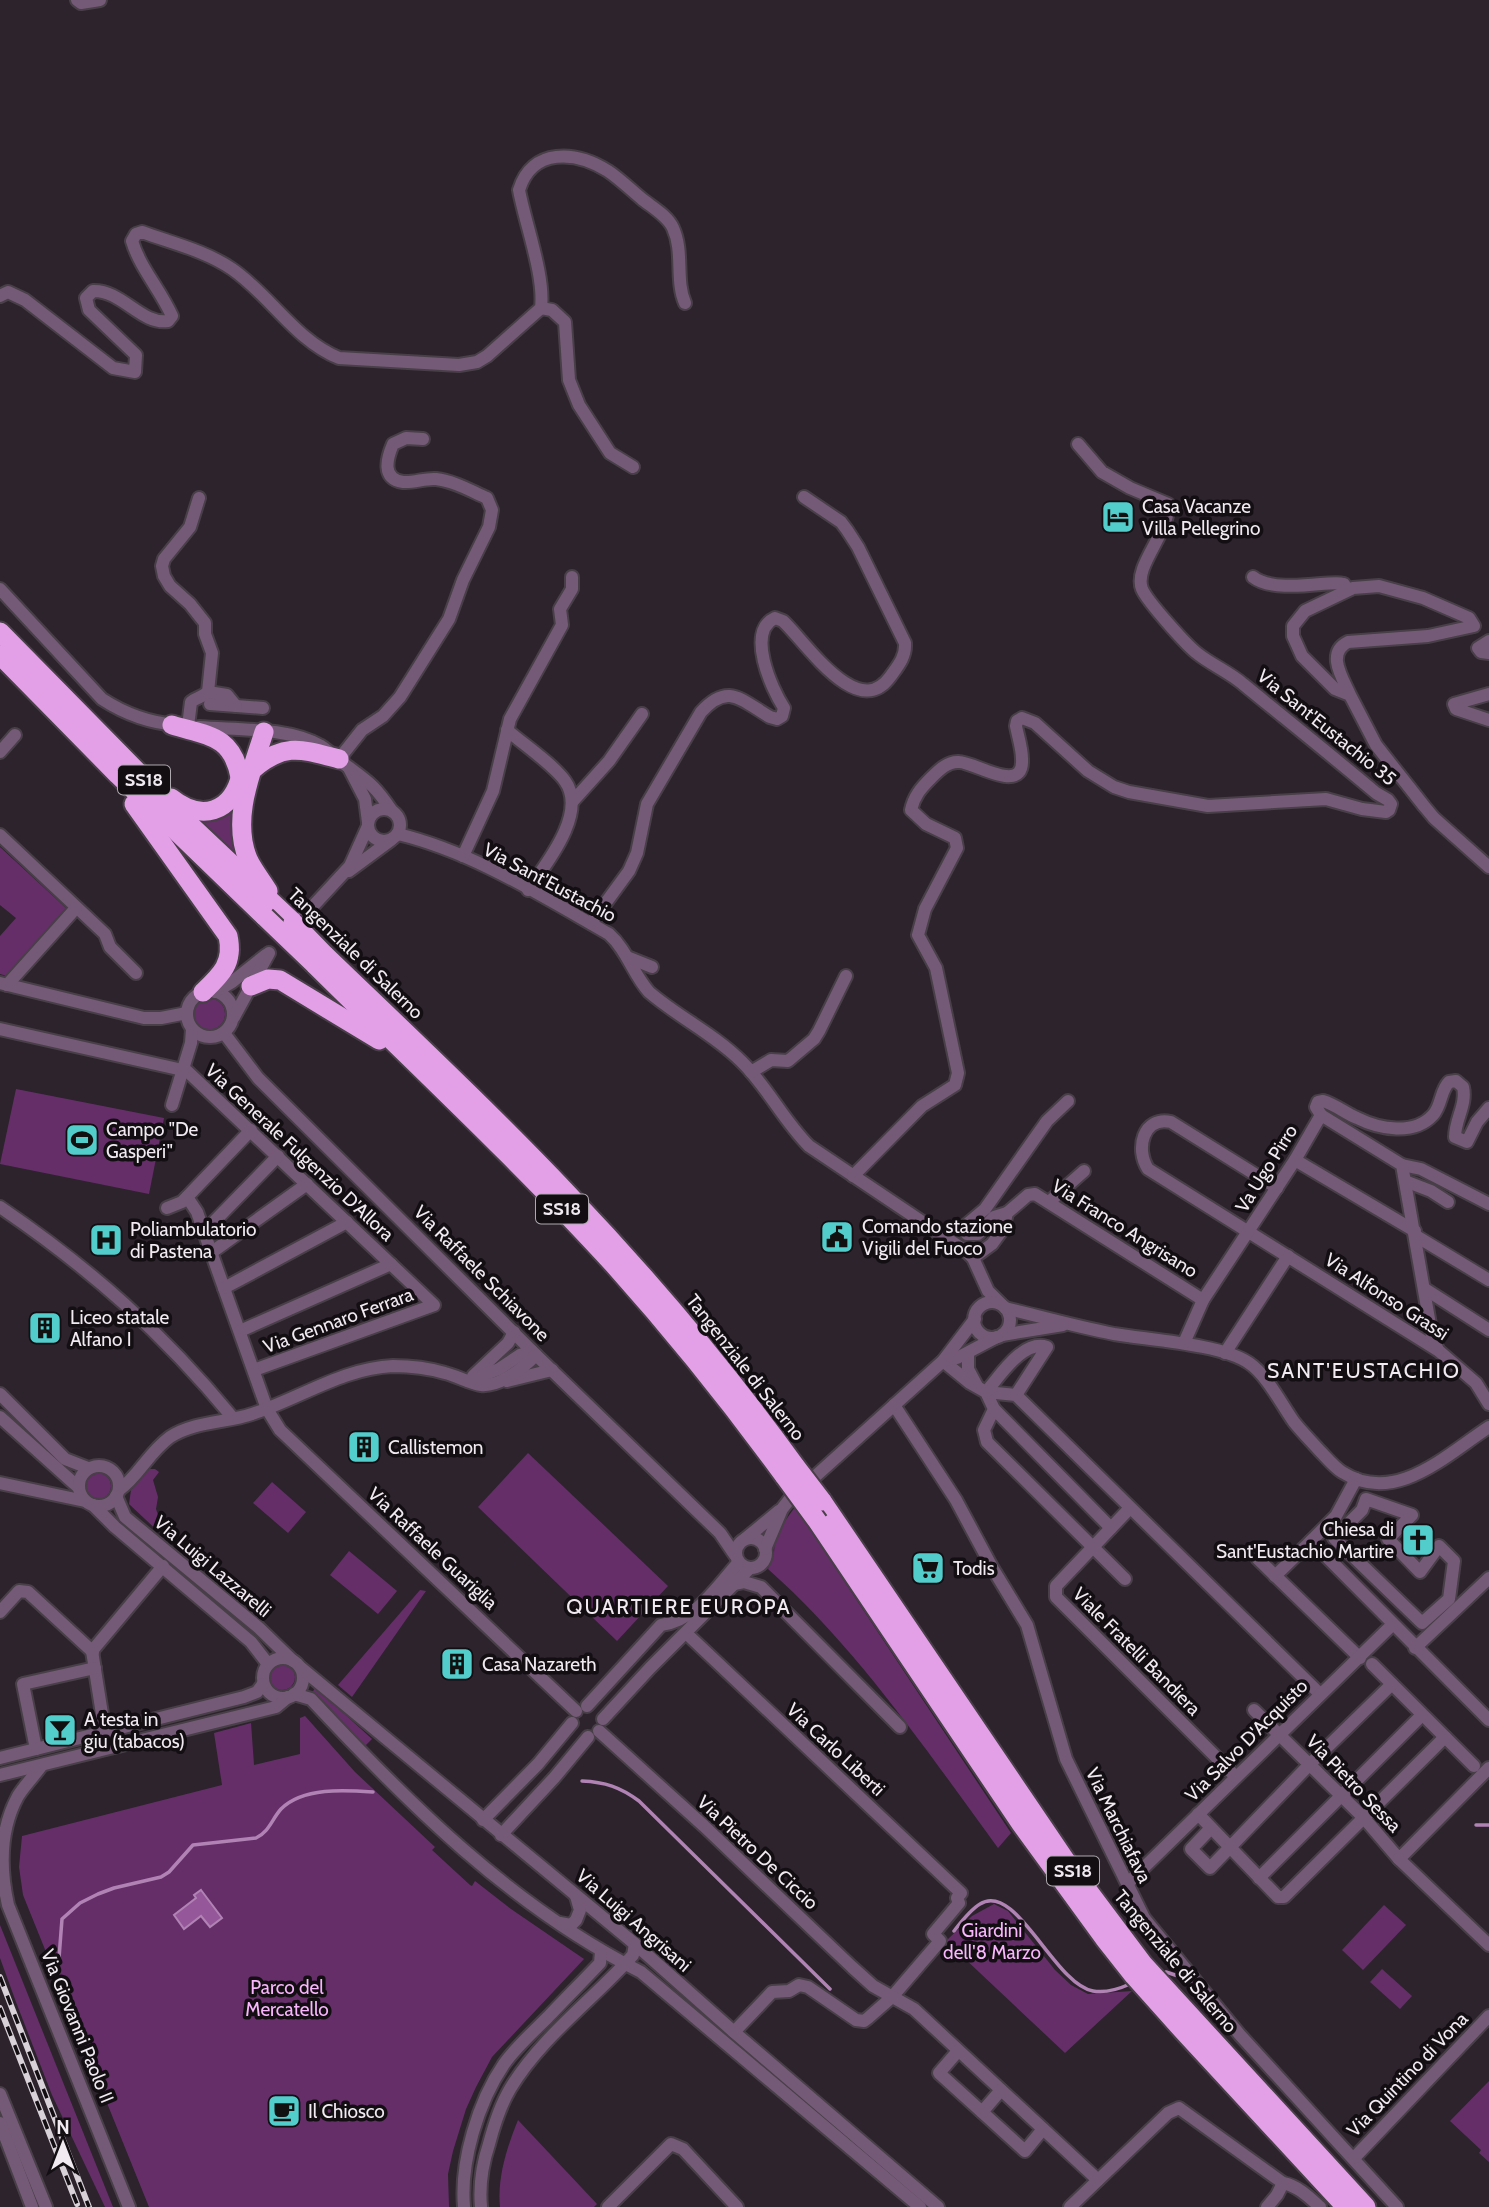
<svg xmlns="http://www.w3.org/2000/svg" width="1489" height="2207" font-family="Cabin,sans-serif">
  <rect width="100%" height="100%" fill="#2c232c"/>
  <g fill="#652e69">
    <path d="M234,800L244,863L189,814Z"/>
    <path d="M0,847L66,908L7,976L0,974V936L16,918L0,905Z"/>
    <circle cx="209" cy="1014" r="16"/>
    <path d="M16,1089L164,1118L149,1194L0,1164Z"/>
    <path d="M528,1453L668,1586L617,1641L478,1507Z"/>
    <path d="M148,1469H155L159,1472L153,1480L158,1497L156,1509L165,1534L162,1535L129,1504L131,1490Z"/>
    <circle cx="98" cy="1486" r="13"/>
    <path d="M272,1482L306,1512L288,1533L253,1503Z"/>
    <path d="M795,1507L1011,1833L998,1848C927,1751 858,1649 768,1569L774,1553L775,1535Z"/>
    <path d="M349,1551L397,1591L378,1614L330,1575Z"/>
    <path d="M420,1590L426,1591L352,1697L338,1685Z"/>
    <circle cx="282" cy="1677" r="13"/>
    <path d="M315,1687L372,1739L364,1747L312,1694Z"/>
    <path d="M305,1716L355,1772L435,1847L432,1850L470,1885L472,1886L475,1881L511,1909L584,1959L492,2057L476,2087L466,2109L453,2151L448,2174L449,2207H149L23,1895L19,1867L22,1836L222,1785L214,1733L251,1723L254,1765L300,1754V1718Z"/>
    <path d="M994,1904L1008,1911L1055,1970L1071,1985L1088,1994L1132,1991L1065,2053L946,1941L972,1916Z"/>
    <path d="M1384,1905L1406,1925L1363,1970L1342,1950Z"/>
    <path d="M0,1925L113,2207H105L52,2095L16,2002L0,1958Z"/>
    <path d="M1382,1969L1412,1996L1400,2009L1370,1982Z"/>
    <path d="M1489,2081V2162L1479,2153L1481,2150L1450,2121Z"/>
    <path d="M518,2120L597,2204L594,2207H500C497,2178 507,2147 518,2120Z"/>
  </g>
  <path fill="#96579a" stroke="#b183b4" stroke-width="2" d="M201,1890L222,1918L210,1927L201,1916L184,1929L174,1915L196,1898L194,1895Z"/>
  <g fill="none" stroke-linecap="round" stroke-linejoin="round">
    <g stroke="#b183b4" stroke-width="3.5">
      <path d="M582,1781C605,1782 620,1787 639,1801L830,1989"/>
      <path d="M1476,1825H1489"/>
      <path d="M954,1931C961,1922 970,1910 980,1904C1016,1881 1054,1984 1093,1991C1105,1993 1119,1989 1130,1984"/>
      <path d="M55,1971L59,1958L62,1919L80,1903L98,1894L114,1888L161,1877L169,1872L193,1845L256,1838C269,1832 272,1819 281,1809C303,1787 345,1790 373,1792"/>
      <path d="M1166,1972L1184,1978"/>
    </g>
    <defs>
      <g id="minor">
        <path d="M77,0L81,3L100,0"/>
        <path d="M0,296L8,292L25,300L113,368L135,372L136,355L89,310L86,298L93,291C122,290 141,325 168,321L172,316C160,289 140,268 132,241L136,234L142,232C172,243 206,251 232,269C270,295 296,341 339,358L459,365L477,362L487,356L541,308C545,276 525,223 519,190C532,147 576,151 608,171C620,179 631,190 642,199C652,207 668,216 673,228C684,252 675,280 685,303"/>
        <path d="M541,308L552,310L565,322L569,380L579,405L610,453L633,467"/>
        <path d="M199,498L190,527L164,559L162,566L164,576L170,586L190,604L205,623V634L212,653L208,692"/>
        <path d="M1253,577C1268,589 1301,586 1321,584C1329,584 1336,582 1344,584L1347,590"/>
        <path d="M0,589L102,699C125,714 150,723 177,725"/>
        <path d="M1489,641L1478,648L1481,652L1489,653"/>
        <path d="M1489,694L1454,704L1456,709L1489,720"/>
        <path d="M1350,695C1342,677 1326,653 1348,642L1428,636L1474,626L1469,618L1423,598L1379,586L1353,588L1305,611L1293,626V636L1302,656L1335,689L1350,695L1376,745L1424,806L1434,818L1489,867"/>
        <path d="M210,704L263,708"/>
        <path d="M188,726L191,702C197,697 203,697 208,692L227,695L236,706"/>
        <path d="M199,727C236,730 289,727 321,746C330,752 338,760 347,766C370,783 375,786 392,811"/>
        <path d="M507,730C523,744 554,765 565,781C588,813 546,864 528,890"/>
        <path d="M0,752L15,735"/>
        <path d="M339,759L362,730L383,716L400,697L449,619L463,580L489,527L492,510L487,498C471,491 454,481 436,479C425,478 414,483 403,482C381,479 387,458 393,444L406,438L423,439"/>
        <path d="M349,768L365,799L368,822"/>
        <path d="M573,801L609,761L642,714"/>
        <circle cx="384" cy="825" r="16"/>
        <path d="M398,834C473,852 542,896 609,934C627,950 633,974 649,992C678,1017 714,1034 741,1061C767,1086 783,1120 809,1146L967,1252L973,1258L988,1291L1001,1304"/>
        <path d="M0,835L105,934L110,947L136,973"/>
        <path d="M463,856L493,791L510,719L562,625L560,609L572,589V577"/>
        <path d="M349,871L391,840"/>
        <path d="M302,918L350,866L368,826"/>
        <path d="M591,923L629,871L637,853L647,804L701,712C728,682 741,700 770,717L777,719L782,716L784,708C771,688 746,631 775,618L783,621C805,641 857,722 890,677C898,666 906,657 905,643L858,547L847,530L841,522L804,497"/>
        <path d="M627,957L652,967"/>
        <path d="M0,983L144,1018H161L187,1013"/>
        <path d="M7,985L76,908"/>
        <circle cx="210" cy="1014" r="23"/>
        <path d="M215,992L232,982L266,955"/>
        <path d="M234,1017L269,953"/>
        <path d="M0,1029L187,1071L434,1305L254,1370"/>
        <path d="M224,1033L258,1078L536,1355L720,1533L735,1555"/>
        <path d="M751,1072L771,1060L788,1061L814,1039L819,1031L846,976"/>
        <path d="M172,1105L191,1043L192,1029"/>
        <path d="M1321,1115L1316,1107L1318,1102L1323,1101C1336,1105 1345,1113 1357,1118C1379,1129 1414,1136 1433,1115C1442,1105 1440,1091 1449,1082L1456,1081L1463,1087C1467,1105 1455,1119 1455,1137L1467,1142L1477,1122L1489,1108"/>
        <path d="M251,1130L187,1197L197,1212L204,1232L267,1409L280,1430L576,1711"/>
        <path d="M1295,1160L1415,1231"/>
        <path d="M1402,1165L1421,1169L1489,1204"/>
        <path d="M853,1176L922,1106L955,1085L958,1073L936,968L918,935L925,909L957,848L955,838L926,824L911,810C914,796 921,788 931,778C939,770 948,761 959,762C975,762 1024,796 1022,759C1022,748 1018,737 1016,726L1017,721L1022,718L1035,723L1088,771L1114,787L1129,792L1208,806L1326,799L1362,809L1386,812L1389,810L1391,804L1388,800L1376,793C1332,756 1287,720 1243,684C1229,672 1212,665 1198,654C1187,646 1147,601 1142,589C1133,566 1170,533 1168,504L1130,488L1102,472L1078,444"/>
        <path d="M1405,1181L1431,1191L1448,1202"/>
        <path d="M1277,1188L1171,1122C1143,1116 1135,1149 1148,1169L1439,1351L1476,1383L1489,1404"/>
        <path d="M1049,1202L1084,1171"/>
        <path d="M0,1207C91,1269 163,1333 233,1418"/>
        <path d="M167,1208L182,1202L187,1197"/>
        <path d="M1007,1213L994,1217L978,1234H967L966,1225L985,1209L1047,1121L1068,1101"/>
        <path d="M204,1232L278,1156"/>
        <path d="M1416,1236L1489,1280"/>
        <path d="M212,1252L307,1184"/>
        <path d="M973,1258L992,1244L1003,1229L1007,1213L1028,1195L1035,1194L1203,1300"/>
        <path d="M224,1288L347,1222"/>
        <path d="M1425,1289L1489,1330"/>
        <circle cx="992" cy="1320" r="18"/>
        <path d="M1005,1308C1042,1317 1078,1327 1114,1334C1149,1340 1221,1344 1249,1363C1266,1374 1282,1405 1294,1422C1302,1432 1311,1441 1319,1450C1326,1457 1334,1467 1342,1472C1395,1506 1446,1455 1489,1427"/>
        <path d="M240,1331L391,1264"/>
        <path d="M1002,1335L1063,1325"/>
        <path d="M1184,1343L1203,1300L1295,1160L1321,1115L1402,1165L1432,1336L1438,1350"/>
        <path d="M968,1353V1369L977,1386"/>
        <path d="M1225,1353L1288,1256"/>
        <path d="M943,1361L970,1383L986,1392L994,1409L984,1430L987,1442L1125,1579"/>
        <path d="M943,1361L957,1358L997,1337"/>
        <path d="M473,1376L508,1343L514,1332"/>
        <path d="M468,1381L499,1369L520,1355L532,1351"/>
        <path d="M507,1381L552,1370"/>
        <path d="M986,1392L1016,1395L1320,1694"/>
        <path d="M986,1392C1000,1376 1023,1339 1047,1347L1016,1395"/>
        <path d="M0,1394L65,1459L88,1468"/>
        <path d="M894,1405L956,1500L993,1569L1027,1625L1066,1759L1144,1918L1240,2035L1397,2207"/>
        <path d="M994,1409L1111,1528"/>
        <path d="M0,1417L78,1487"/>
        <circle cx="99" cy="1486" r="20"/>
        <path d="M1356,1479L1336,1516L1311,1541L1489,1720"/>
        <path d="M0,1483L85,1501"/>
        <path d="M119,1490C139,1476 148,1453 170,1437C195,1421 226,1423 252,1414C299,1399 343,1368 393,1366C411,1366 428,1368 445,1373C457,1376 469,1383 481,1385C500,1387 523,1368 536,1355"/>
        <path d="M116,1496L125,1517L259,1628L293,1661"/>
        <path d="M1366,1499L1412,1515L1388,1539L1420,1572L1439,1546L1454,1561L1449,1599L1422,1623L1334,1538L1362,1510Z"/>
        <path d="M93,1505L115,1527L251,1642L268,1664"/>
        <path d="M1130,1508L1056,1586V1597L1236,1777"/>
        <circle cx="751" cy="1553" r="15"/>
        <path d="M745,1539L779,1511"/>
        <path d="M765,1549L782,1509L789,1500L943,1361L975,1319"/>
        <path d="M1257,1558L1360,1658"/>
        <path d="M1275,1576L1311,1541"/>
        <path d="M734,1584L744,1582L761,1587L900,1727"/>
        <path d="M0,1612L19,1591L28,1592L93,1652"/>
        <path d="M686,1633L961,1893L957,1898L959,1903L933,1934L940,1941L892,1997L868,2018L864,2021L856,2020L808,1987L799,1985L789,1991L772,1992L734,2032"/>
        <path d="M1415,1648L1489,1578"/>
        <circle cx="283" cy="1678" r="20"/>
        <path d="M1372,1664L1474,1766"/>
        <path d="M301,1668L635,1944L734,2032L938,2207"/>
        <path d="M294,1694L311,1699C408,1803 512,1907 641,1972L920,2207"/>
        <path d="M587,1706L661,1625C696,1620 716,1588 738,1563"/>
        <path d="M1254,1710L1364,1818L1399,1859L1489,1768"/>
        <path d="M603,1719L650,1668L749,1569"/>
        <path d="M599,1731L704,1826L852,1967L873,1986L914,2009L1098,2180"/>
        <path d="M105,1733L92,1651L163,1566"/>
        <path d="M36,1749L23,1684L95,1668"/>
        <path d="M0,1758L244,1697L257,1692L263,1684"/>
        <path d="M42,1765C34,1776 25,1785 18,1796C0,1829 0,1869 8,1905L129,2207"/>
        <path d="M0,1775L276,1707L288,1697"/>
        <path d="M1198,1814L1278,1897H1284L1445,1737"/>
        <path d="M483,1820L538,1764L572,1723"/>
        <path d="M1211,1828L1191,1849L1210,1868L1310,1764L1392,1684"/>
        <path d="M501,1835L554,1778L588,1737"/>
        <path d="M1399,1859L1489,1945"/>
        <path d="M1259,1878L1422,1715"/>
        <path d="M1128,1883L1392,1625"/>
        <path d="M560,1923L571,1925L576,1920L580,1910L576,1896"/>
        <path d="M958,2051L939,2073L1025,2151L1043,2129"/>
        <path d="M0,2094L46,2207"/>
        <path d="M982,2112L1001,2090"/>
        <path d="M0,2123L32,2207"/>
        <path d="M1354,2158L1489,2016"/>
        <path d="M464,2207C460,2162 478,2102 504,2064C516,2047 533,2032 548,2017C565,1999 583,1981 600,1963L601,1952"/>
        <path d="M481,2207C479,2185 482,2165 489,2144C494,2125 500,2106 510,2089C541,2037 594,1999 633,1955L635,1944"/>
        <path d="M608,2207L671,2144L683,2149L737,2207"/>
        <path d="M1070,2207L1168,2113L1179,2108L1283,2183C1298,2186 1309,2197 1320,2207"/>
        <path d="M1267,2207L1277,2195L1283,2183"/>
      </g>
      <g id="highway">
        <path d="M0,632L187,822L293,922"/>
        <path d="M0,655L118,775L265,917"/>
        <path d="M172,725C208,736 232,735 240,777"/>
        <path d="M264,732C252,771 231,818 248,859C253,870 262,881 268,891"/>
        <path d="M252,770C284,742 301,749 339,759"/>
        <path d="M171,798C201,822 232,813 241,775"/>
        <path d="M134,804L228,936C234,963 221,975 203,992"/>
        <path d="M324,954C406,1033 489,1111 567,1193C649,1279 726,1370 796,1467"/>
        <path d="M314,964C415,1064 519,1161 615,1266C675,1333 732,1404 785,1477"/>
        <path d="M251,986L268,979L280,980L379,1040"/>
        <path d="M822,1501L1068,1864L1143,1964L1366,2207"/>
        <path d="M818,1522L1021,1824L1104,1938L1134,1976L1185,2033L1346,2207"/>
      </g>
    </defs>
    <use href="#minor" stroke="#483f48" stroke-width="16"/>
    <use href="#highway" stroke="#483f48" stroke-width="23"/>
    <use href="#minor" stroke="#755a77" stroke-width="12"/>
    <use href="#highway" stroke="#e3a0e7" stroke-width="19"/>
    <defs>
      <g id="rail">
        <path d="M0,1977L89,2207"/>
        <path d="M0,2008L77,2204"/>
      </g>
    </defs>
    <use href="#rail" stroke="#d8d1d8" stroke-width="6"/>
    <use href="#rail" stroke="#120e12" stroke-width="3.5" stroke-dasharray="10" stroke-linecap="butt"/>
    <defs>
      <g id="highway-bridge">
        <path d="M265,917L314,964"/>
        <path d="M293,922L324,954"/>
        <path d="M796,1467L822,1501"/>
        <path d="M785,1477L818,1522"/>
      </g>
    </defs>
    <use href="#highway-bridge" stroke="#483f48" stroke-width="23" stroke-linecap="butt"/>
    <use href="#highway-bridge" stroke="#e3a0e7" stroke-width="19"/>
  </g>
  <defs>
    <symbol id="hotel-square" viewBox="-11 -11 22 22"><rect x="-9" y="-9" width="18" height="18" rx="4" fill="#52cdcc" stroke="#120e12"/><path d="M-6-4.5h1.5V1H6V5H4.5V3h-9V5H-6ZM-4 0a1.8 1.8 0 1 1 3.6 0ZM.5 0V-2.5h3Q6-2.5 6 0Z" fill="#111"/></symbol>
    <symbol id="stadium-square" viewBox="-11 -11 22 22"><rect x="-9" y="-9" width="18" height="18" rx="4" fill="#52cdcc" stroke="#120e12"/><path d="M0-5a6.5 5 0 1 0 0 10a6.5 5 0 1 0 0-10ZM-3.5-1.8h7v3.6h-7Z" fill="#111"/></symbol>
    <symbol id="civic-square" viewBox="-11 -11 22 22"><rect x="-9" y="-9" width="18" height="18" rx="4" fill="#52cdcc" stroke="#120e12"/><path d="M-.6-6.5H3V-4.5H.6V-3L4-1V1h2V6H-6V1h2V-1L-.6-3ZM-1.2 2.5V6h2.4V2.5Z" fill="#111"/></symbol>
    <symbol id="hospital-square" viewBox="-11 -11 22 22"><rect x="-9" y="-9" width="18" height="18" rx="4" fill="#52cdcc" stroke="#120e12"/><path d="M-5-5h3v3.5h4V-5h3V5h-3V1.5h-4V5h-3Z" fill="#111"/></symbol>
    <symbol id="building-square" viewBox="-11 -11 22 22"><rect x="-9" y="-9" width="18" height="18" rx="4" fill="#52cdcc" stroke="#120e12"/><path d="M-4-6H4V6H1V3H-1V6H-4ZM-2.5-4.3h1.7v1.8h-1.7ZM.8-4.3h1.7v1.8H.8ZM-2.5-1h1.7V.8h-1.7ZM.8-1h1.7V.8H.8Z" fill="#111"/></symbol>
    <symbol id="church-square" viewBox="-11 -11 22 22"><rect x="-9" y="-9" width="18" height="18" rx="4" fill="#52cdcc" stroke="#120e12"/><path d="M-1.2-6h2.4v3.5h3.3v2.4h-3.3V6h-2.4V-.1h-3.3v-2.4h3.3Z" fill="#111"/></symbol>
    <symbol id="supermarket-square" viewBox="-11 -11 22 22"><rect x="-9" y="-9" width="18" height="18" rx="4" fill="#52cdcc" stroke="#120e12"/><path d="M-6-5.5h2.5l.6 2H6L4.5 2H-2.5L-4.4-4H-6ZM-1.5 3.2a1.3 1.3 0 1 0 .1 0ZM3 3.2a1.3 1.3 0 1 0 .1 0Z" fill="#111"/></symbol>
    <symbol id="bar-square" viewBox="-11 -11 22 22"><rect x="-9" y="-9" width="18" height="18" rx="4" fill="#52cdcc" stroke="#120e12"/><path d="M-6-5H6L.8 .8V4.5H3.5V6h-7V4.5H-.8V.8Z" fill="#111"/></symbol>
    <symbol id="cafe-square" viewBox="-11 -11 22 22"><rect x="-9" y="-9" width="18" height="18" rx="4" fill="#52cdcc" stroke="#120e12"/><path d="M-5.5-4.5H6V0H3Q3 3.5 0 3.5H-2.5Q-5.5 3.5-5.5 0ZM3-3.2v2h1.7v-2ZM-6 4.5H4V6H-6Z" fill="#111"/></symbol>
  </defs>
  <g fill-rule="evenodd">
    <use href="#hotel-square" x="1099" y="498" width="38" height="38"/>
    <use href="#stadium-square" x="63" y="1121" width="38" height="38"/>
    <use href="#civic-square" x="818" y="1218" width="38" height="38"/>
    <use href="#hospital-square" x="87" y="1221" width="38" height="38"/>
    <use href="#building-square" x="26" y="1309" width="38" height="38"/>
    <use href="#building-square" x="345" y="1428" width="38" height="38"/>
    <use href="#church-square" x="1399" y="1521" width="38" height="38"/>
    <use href="#supermarket-square" x="909" y="1549" width="38" height="38"/>
    <use href="#building-square" x="438" y="1645" width="38" height="38"/>
    <use href="#bar-square" x="41" y="1711" width="38" height="38"/>
    <use href="#cafe-square" x="265" y="2092" width="38" height="38"/>
  </g>
  <g text-anchor="middle" stroke-width="7" stroke-linejoin="round" paint-order="stroke">
    <g fill="#120e12" stroke="#aea9ae" stroke-width="2">
      <rect x="118" y="765.5" width="52" height="29" rx="5"/>
      <rect x="536" y="1194.5" width="52" height="29" rx="5"/>
      <rect x="1047" y="1856.5" width="52" height="29" rx="5"/>
    </g>
    <g font-size="18" font-weight="bold" fill="#f1ebf1">
      <text x="144" y="786">SS18</text>
      <text x="562" y="1215">SS18</text>
      <text x="1073" y="1877">SS18</text>
    </g>
    <g font-size="19" fill="#f1ebf1" stroke="#120e12" text-anchor="start">
      <text x="1142" y="513">Casa Vacanze<tspan x="1142" dy="22">Villa Pellegrino</tspan></text>
      <text x="106" y="1136">Campo "De<tspan x="106" dy="22">Gasperi"</tspan></text>
      <text x="862" y="1233">Comando stazione<tspan x="862" dy="22">Vigili del Fuoco</tspan></text>
      <text x="130" y="1236">Poliambulatorio<tspan x="130" dy="22">di Pastena</tspan></text>
      <text x="70" y="1324">Liceo statale<tspan x="70" dy="22">Alfano I</tspan></text>
      <text x="388" y="1454">Callistemon</text>
      <text x="1394" y="1536" text-anchor="end">Chiesa di<tspan x="1394" dy="22">Sant'Eustachio Martire</tspan></text>
      <text x="953" y="1575">Todis</text>
      <text x="482" y="1671">Casa Nazareth</text>
      <text x="84" y="1726">A testa in<tspan x="84" dy="22">giu (tabacos)</tspan></text>
      <text x="308" y="2118">Il Chiosco</text>
    </g>
    <g font-size="19" fill="#f1ebf1" stroke="#120e12">
      <text transform="translate(1327 727) rotate(39)" y="7">Via Sant'Eustachio 35</text>
      <text transform="translate(550 882) rotate(28)" y="7">Via Sant'Eustachio</text>
      <text transform="translate(356 953) rotate(44)" y="7">Tangenziale di Salerno</text>
      <text transform="translate(300 1152) rotate(43)" y="7">Via Generale Fulgenzio D'Allora</text>
      <text transform="translate(1266 1168) rotate(-58)" y="7">Va Ugo Pirro</text>
      <text transform="translate(1125 1228) rotate(32)" y="7">Via Franco Angrisano</text>
      <text transform="translate(482 1273) rotate(45)" y="7">Via Raffaele Schiavone</text>
      <text transform="translate(1387 1296) rotate(33)" y="7">Via Alfonso Grassi</text>
      <text transform="translate(338 1320) rotate(-20)" y="7">Via Gennaro Ferrara</text>
      <text transform="translate(746 1367) rotate(52)" y="7">Tangenziale di Salerno</text>
      <text transform="translate(433 1548) rotate(43)" y="7">Via Raffaele Guariglia</text>
      <text transform="translate(213 1566) rotate(40)" y="7">Via Luigi Lazzarelli</text>
      <text transform="translate(1137 1651) rotate(45)" y="7">Viale Fratelli Bandiera</text>
      <text transform="translate(1246 1740) rotate(-45)" y="7">Via Salvo D'Acquisto</text>
      <text transform="translate(836 1749) rotate(43)" y="7">Via Carlo Liberti</text>
      <text transform="translate(1354 1783) rotate(46)" y="7">Via Pietro Sessa</text>
      <text transform="translate(1119 1825) rotate(64)" y="7">Via Marchiafava</text>
      <text transform="translate(758 1852) rotate(43)" y="7">Via Pietro De Ciccio</text>
      <text transform="translate(634 1920) rotate(41)" y="7">Via Luigi Angrisani</text>
      <text transform="translate(1176 1961) rotate(50)" y="7">Tangenziale di Salerno</text>
      <text transform="translate(78 2026) rotate(68)" y="7">Via Giovanni Paolo II</text>
      <text transform="translate(1407 2074) rotate(-46)" y="7">Via Quintino di Vona</text>
    </g>
    <g font-size="19" fill="#f9b5fd" stroke="#120e12">
      <text x="992" y="1937">Giardini<tspan x="992" dy="22">dell'8 Marzo</tspan></text>
      <text x="287" y="1994">Parco del<tspan x="287" dy="22">Mercatello</tspan></text>
    </g>
    <g font-size="21" letter-spacing="2" fill="#f1ebf1" stroke="#120e12">
      <text x="1364" y="1378">SANT'EUSTACHIO</text>
      <text x="679" y="1614">QUARTIERE EUROPA</text>
    </g>
  </g>
  <g transform="translate(63 2144)" stroke="#120e12" stroke-width="5" paint-order="stroke">
  <path d="M0-5L12 26L0 18L-12 26Z" fill="#f1ebf1"/>
  <text y="-10" font-size="19" font-weight="bold" text-anchor="middle" fill="#f1ebf1">N</text>
  </g>
</svg>
